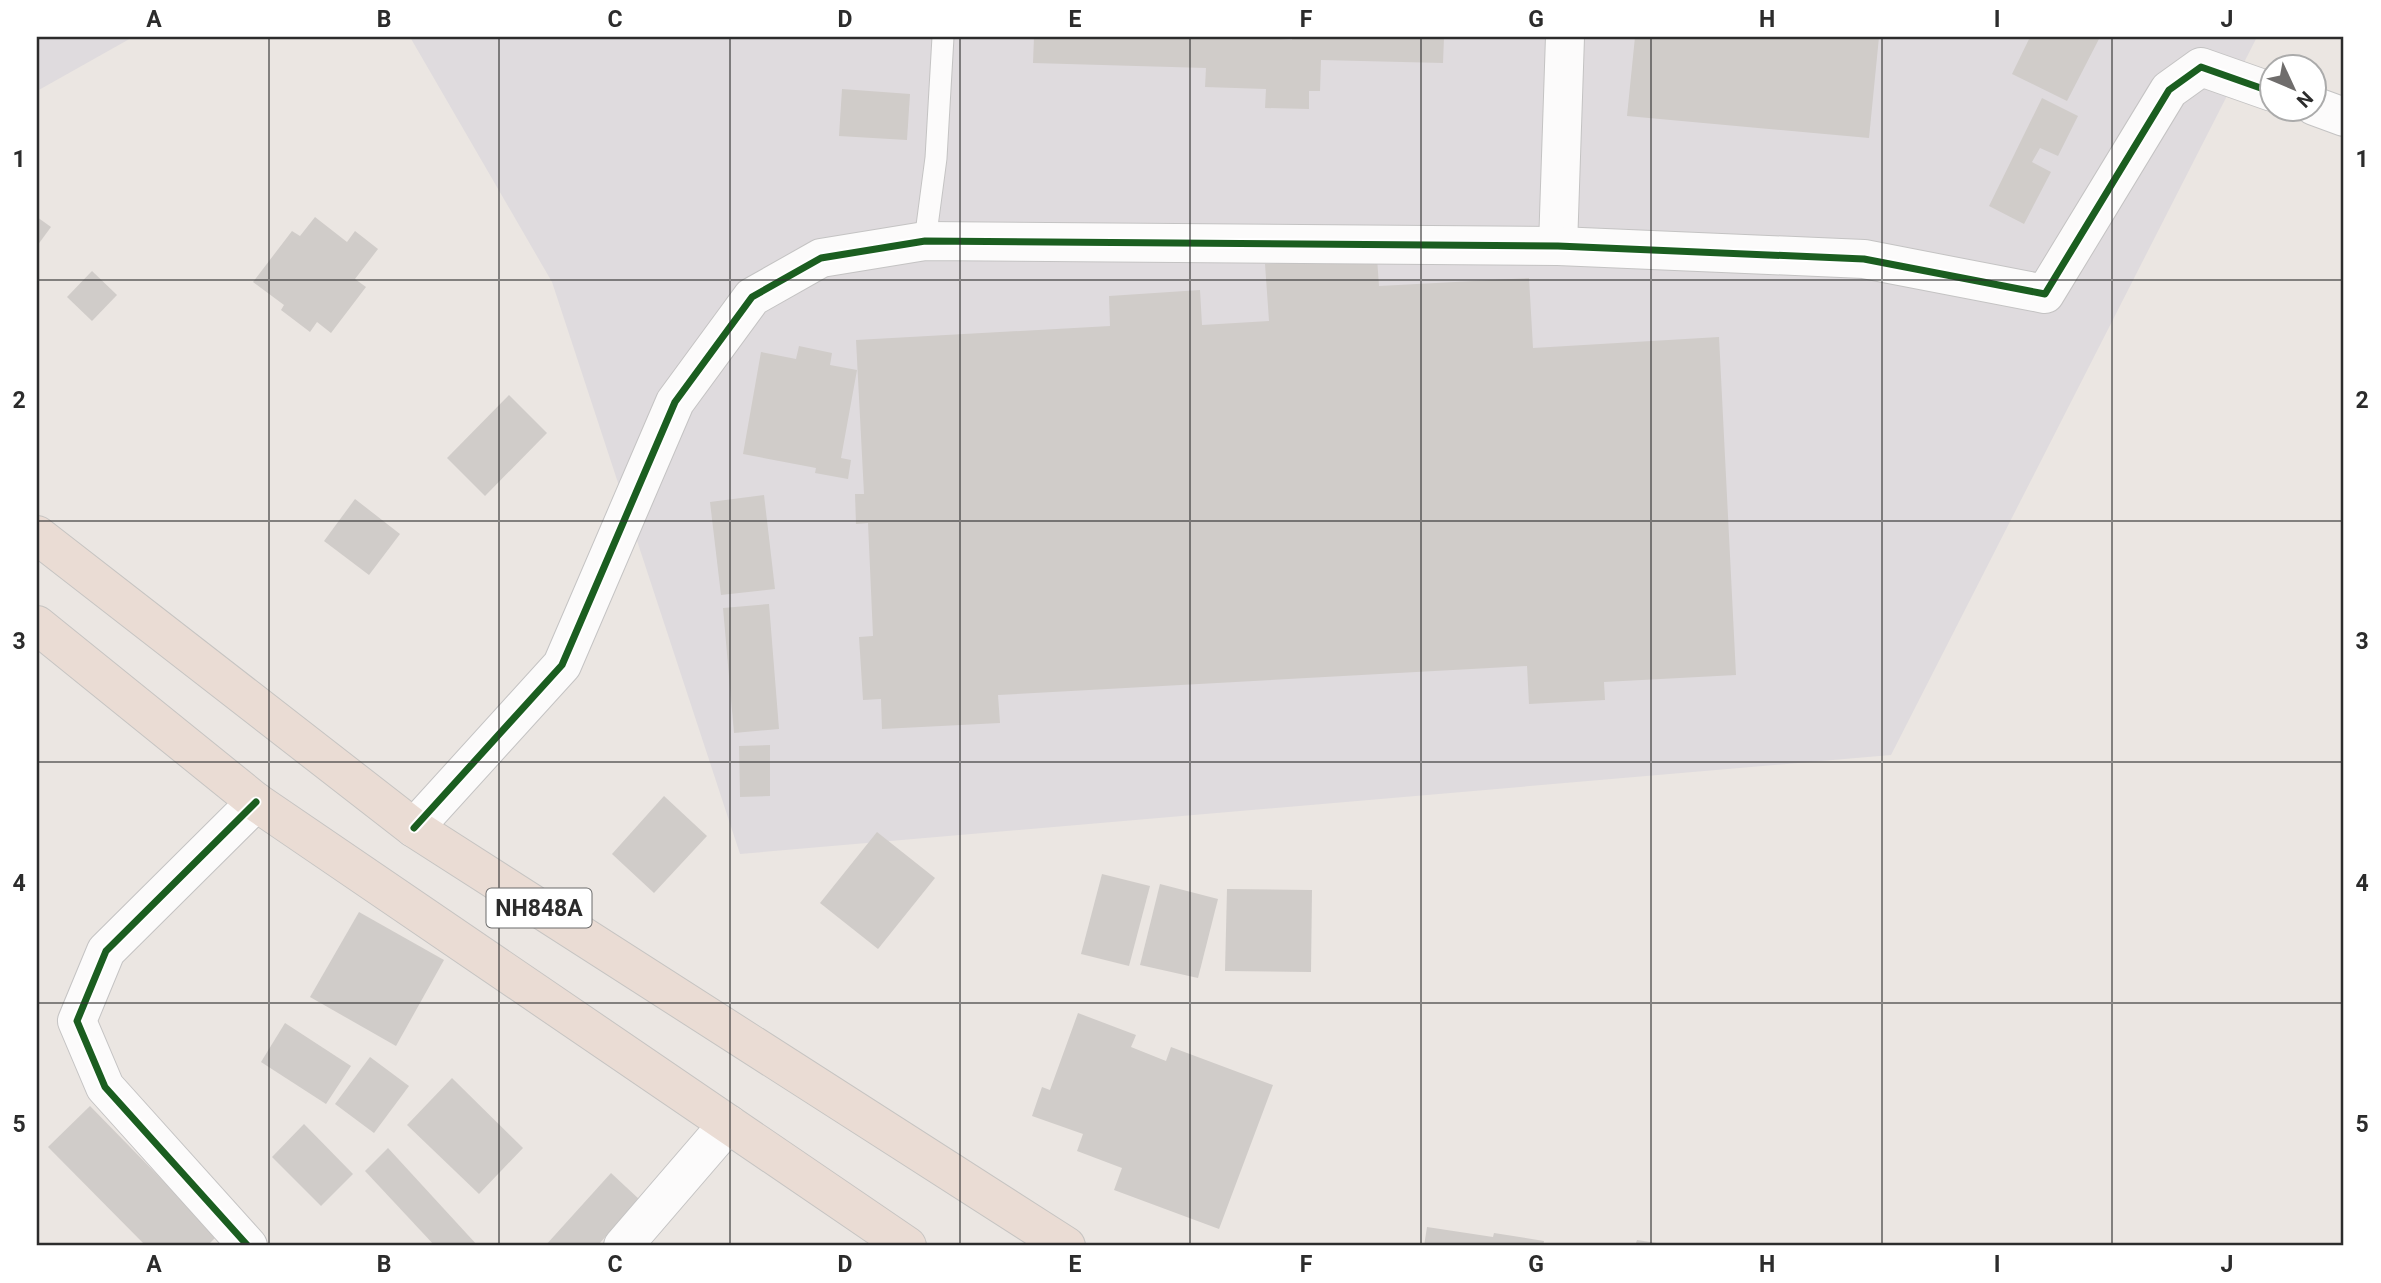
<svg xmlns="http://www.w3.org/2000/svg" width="2381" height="1283" font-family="Roboto,sans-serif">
  <rect width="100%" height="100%" fill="#ebe6e2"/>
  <g fill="#dfdbde">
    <path d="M37,37H133L37,91Z"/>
    <path d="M410,37H2257L1891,755L740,854L552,282Z"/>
  </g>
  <g fill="#d0ccc9">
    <path d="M1034,37H1252L1292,40V37H1444L1443,63L1321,60L1320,91H1309V109L1265,108L1266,89L1205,87L1206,68L1033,63Z"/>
    <path d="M1635,37H1879L1869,138L1627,116Z"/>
    <path d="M2030,37H2100L2067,101L2012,74Z"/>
    <path d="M842,89L910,94L907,140L839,136Z"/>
    <path d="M2042,98L2078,116L2058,156L2040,148L2032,162L2051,172L2024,224L1989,206Z"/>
    <path d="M37,217L51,227L37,246Z"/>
    <path d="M315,217L347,242L355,231L378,249L355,279L366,287L331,333L317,322L310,332L281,310L284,305L253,282L292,231L300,236Z"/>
    <path d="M1377,258L1379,286L1529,278L1533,348L1719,337L1736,675L1604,682L1605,700L1529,704L1527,666L998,695L1000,723L882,729L881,699L863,700L859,637L873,636L868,523L856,524L855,494H864L856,340L1110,326L1109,296L1200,290L1202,325L1269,321L1265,264Z"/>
    <path d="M92,271L117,295L92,321L67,297Z"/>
    <path d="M799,346L832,353L830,365L857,370L841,458L851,460L848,479L815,473L816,468L743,454L761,352L796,359Z"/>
    <path d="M509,395L547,433L485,496L447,458Z"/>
    <path d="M764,495L775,589L721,595L710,502Z"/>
    <path d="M355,499L400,534L369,575L324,541Z"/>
    <path d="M769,604L779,729L734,733L723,608Z"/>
    <path d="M770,745V796L740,797L739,746Z"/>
    <path d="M664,796L707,836L654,893L612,854Z"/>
    <path d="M877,832L935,878L878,949L820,903Z"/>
    <path d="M1102,874L1150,886L1129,966L1081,954Z"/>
    <path d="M1160,884L1218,899L1198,978L1140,965Z"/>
    <path d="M1227,889L1312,890L1311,972L1225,971Z"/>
    <path d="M359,912L444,960L396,1046L310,997Z"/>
    <path d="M1078,1013L1136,1035L1131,1047L1166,1061L1171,1047L1273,1085L1219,1229L1114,1190L1122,1168L1077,1151L1083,1134L1032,1116L1042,1087L1050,1090Z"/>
    <path d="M285,1023L351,1066L326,1104L261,1062Z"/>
    <path d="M370,1057L409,1086L374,1133L335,1104Z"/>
    <path d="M452,1078L523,1148L479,1194L407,1125Z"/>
    <path d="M90,1106L217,1236L207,1246H146L48,1147Z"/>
    <path d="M304,1124L353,1174L321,1206L272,1157Z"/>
    <path d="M388,1148L478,1246H435L365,1171Z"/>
    <path d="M611,1173L640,1200L597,1246H545Z"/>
    <path d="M1427,1227L1493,1237L1494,1233L1544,1241L1543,1246H1424Z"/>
    <path d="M1637,1240L1670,1245V1246H1635Z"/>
  </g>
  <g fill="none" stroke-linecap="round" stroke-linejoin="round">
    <defs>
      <path id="lane" d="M925,241L936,158L943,37"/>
      <g id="street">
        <path d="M2314,106L2344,117"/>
        <path d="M1558,246L1565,37"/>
        <path d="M414,828L562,665L675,402L752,297L821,258L925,241L1558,246L1864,259L2045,294L2169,90L2201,67L2272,92"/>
        <path d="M248,1246L105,1087L77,1021L106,951L256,802"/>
        <path d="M623,1246L728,1124"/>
      </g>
      <g id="highway">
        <path d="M37,535L414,828L1066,1246"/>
        <path d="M37,625L256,802L907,1246"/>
      </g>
    </defs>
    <use href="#lane" stroke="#c4c3c3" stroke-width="23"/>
    <use href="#street" stroke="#c4c3c3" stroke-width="40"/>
    <use href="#highway" stroke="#c6c4c2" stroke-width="40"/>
    <use href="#lane" stroke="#fcfbfb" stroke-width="21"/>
    <use href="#street" stroke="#fcfbfb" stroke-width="38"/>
    <use href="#highway" stroke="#eadcd4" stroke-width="38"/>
    <defs>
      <g id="cycleway">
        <path d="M414,828L562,665L675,402L752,297L821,258L925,241L1558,246L1864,259L2045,294L2169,90L2201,67L2272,92"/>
        <path d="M248,1246L105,1087L77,1021L106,951L256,802"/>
      </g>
    </defs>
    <use href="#cycleway" stroke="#fff" stroke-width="11"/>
    <use href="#cycleway" stroke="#1b5e20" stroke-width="7"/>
  </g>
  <path fill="none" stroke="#2c2c2c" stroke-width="2" stroke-opacity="0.55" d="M269,37V1246M499,37V1246M730,37V1246M960,37V1246M1190,37V1246M1421,37V1246M1651,37V1246M1882,37V1246M2112,37V1246M37,280H2344M37,521H2344M37,762H2344M37,1003H2344"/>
  <g text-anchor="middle" stroke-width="5" stroke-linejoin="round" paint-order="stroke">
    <rect fill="#fff" stroke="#6b6b6b" stroke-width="2" x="486.5" y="888.5" width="105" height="39" rx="5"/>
    <g font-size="23" font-weight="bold" fill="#2c2c2c">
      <text x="539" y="916">NH848A</text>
    </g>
  </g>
  <rect width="2381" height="1283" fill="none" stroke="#ffffff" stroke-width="77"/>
  <g transform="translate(2293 88) rotate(134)"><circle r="33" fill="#ffffff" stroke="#ababab" stroke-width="2"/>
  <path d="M0-5L12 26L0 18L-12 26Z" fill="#6f6d6c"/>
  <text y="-10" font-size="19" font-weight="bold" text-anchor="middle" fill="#2c2c2c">N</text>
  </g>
  <rect x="38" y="38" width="2304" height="1206" fill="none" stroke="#2c2c2c" stroke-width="2.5"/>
  <g font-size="23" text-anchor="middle" font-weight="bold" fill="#2c2c2c">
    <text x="154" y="27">A</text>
    <text x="384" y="27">B</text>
    <text x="615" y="27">C</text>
    <text x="845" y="27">D</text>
    <text x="1075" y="27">E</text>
    <text x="1306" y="27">F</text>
    <text x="1536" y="27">G</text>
    <text x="1767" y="27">H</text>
    <text x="1997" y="27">I</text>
    <text x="2227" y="27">J</text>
    <text x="19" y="167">1</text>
    <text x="2362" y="167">1</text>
    <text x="19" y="408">2</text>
    <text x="2362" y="408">2</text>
    <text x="19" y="649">3</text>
    <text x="2362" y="649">3</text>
    <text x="19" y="891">4</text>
    <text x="2362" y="891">4</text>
    <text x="19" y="1132">5</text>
    <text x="2362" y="1132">5</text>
    <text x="154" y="1272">A</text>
    <text x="384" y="1272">B</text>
    <text x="615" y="1272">C</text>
    <text x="845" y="1272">D</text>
    <text x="1075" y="1272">E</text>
    <text x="1306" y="1272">F</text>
    <text x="1536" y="1272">G</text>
    <text x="1767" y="1272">H</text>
    <text x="1997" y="1272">I</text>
    <text x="2227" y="1272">J</text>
  </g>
</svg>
